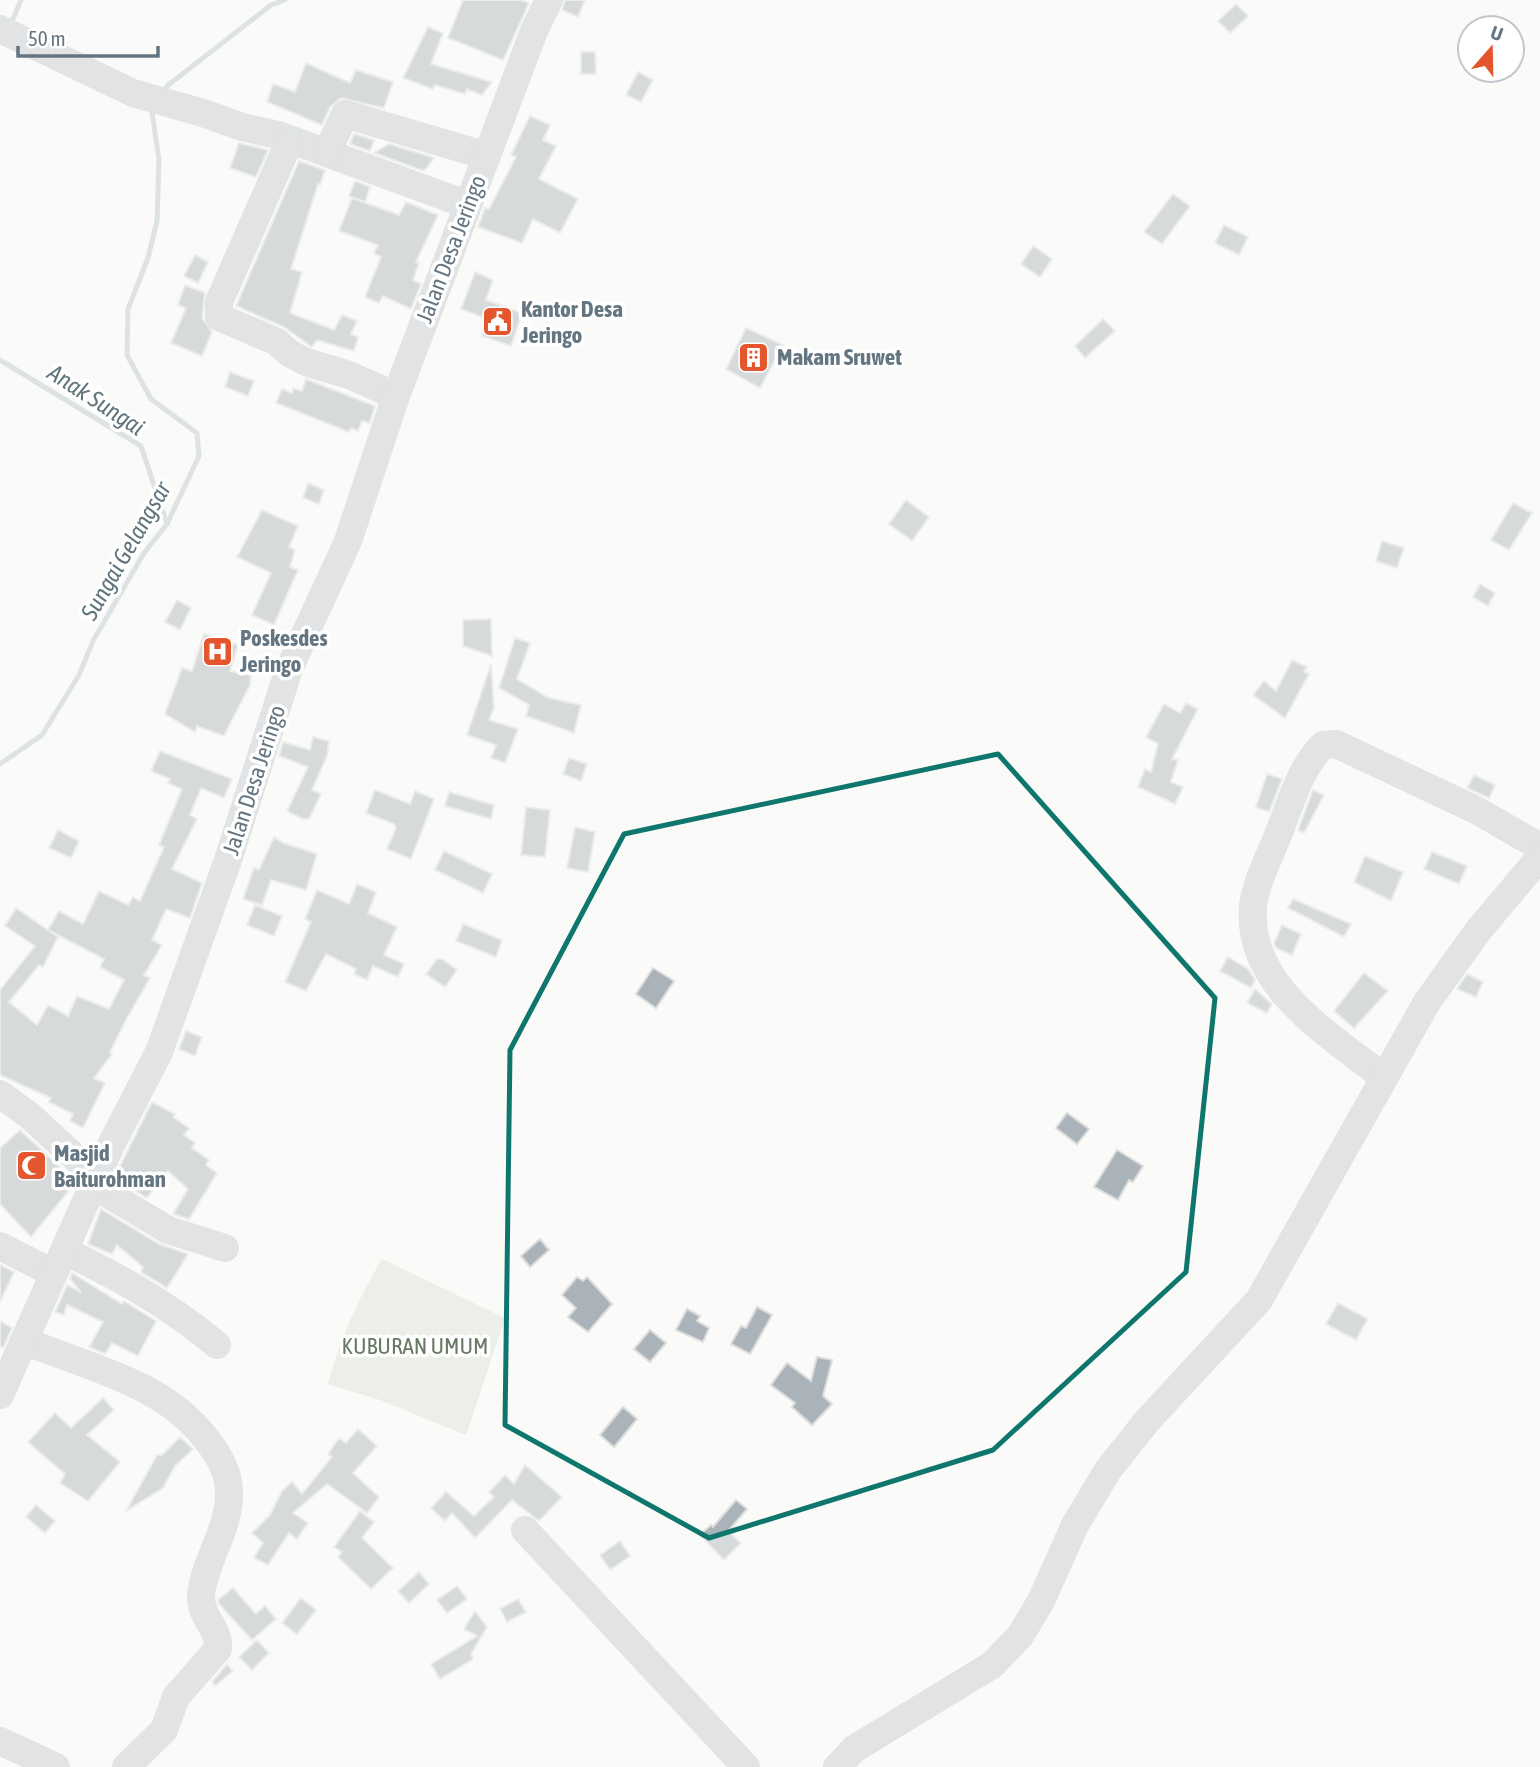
<svg xmlns="http://www.w3.org/2000/svg" width="1540" height="1767" font-family="'Asap Condensed',sans-serif">
  <rect width="100%" height="100%" fill="#fafaf8"/>
  <path fill="#dadfd7" d="M382,1259L505,1318L466,1435L380,1400L328,1384C340,1339 358,1299 382,1259Z"/>
  <g fill="none" stroke-linecap="round" stroke-linejoin="round">
    <g stroke="#bbc7cb" stroke-width="5">
      <path d="M10,26L21,0"/>
      <path d="M163,93L167,86L271,5L285,0"/>
      <path d="M0,360L141,446L167,524"/>
      <path d="M0,764L42,735L79,675L93,641L144,553L167,524L199,456L197,433L151,399L127,355L128,309L148,258L157,221L159,160L152,112L155,108"/>
    </g>
  </g>
  <g fill="#aab3b9" stroke="#dcdcda" stroke-width="2">
    <path d="M463,0H521L529,3L503,60L448,38Z"/>
    <path d="M565,0H585L578,17L562,10Z"/>
    <path d="M1236,4L1248,16L1230,33L1218,21Z"/>
    <path d="M428,27L443,33L431,64L492,82L482,95L467,89L465,94L435,85L433,89L403,78Z"/>
    <path d="M581,52H595L596,74H581Z"/>
    <path d="M306,63L350,83L356,70L393,82L384,108L341,98L330,107L322,125L267,102L273,84L295,92Z"/>
    <path d="M638,72L653,80L641,102L626,95Z"/>
    <path d="M530,116L550,125L543,140L556,146L539,179L578,199L560,233L533,219L522,243L478,227L485,208L489,209L516,157L511,155Z"/>
    <path d="M354,134L374,140L370,151L350,144Z"/>
    <path d="M239,143L268,150L256,177L230,168Z"/>
    <path d="M389,144L432,157L434,158L424,171L374,153Z"/>
    <path d="M299,161L325,170L320,185L318,184L291,269L302,272L290,313L334,330L342,315L357,321L351,334L358,337L354,351L317,340L312,347L284,327L236,306Z"/>
    <path d="M355,181L370,187L365,202L349,196Z"/>
    <path d="M1173,194L1190,206L1162,244L1144,232Z"/>
    <path d="M352,198L399,215L406,202L438,215L416,262L419,263L413,280L421,284L411,309L383,296L379,303L365,297L381,257L374,253L378,245L339,231Z"/>
    <path d="M1224,225L1248,237L1239,255L1215,243Z"/>
    <path d="M1033,246L1052,259L1040,277L1021,264Z"/>
    <path d="M195,255L208,262L198,283L184,276Z"/>
    <path d="M475,272L493,280L486,300L522,313L511,346L482,336L488,319L461,309Z"/>
    <path d="M185,285L205,293L202,318L212,332L202,356L171,343L186,308L178,305Z"/>
    <path d="M1103,319L1115,331L1085,358L1075,346Z"/>
    <path d="M746,328L783,345L760,388L726,369Z"/>
    <path d="M230,372L254,381L248,396L225,387Z"/>
    <path d="M306,379L375,406L370,423L362,421L358,431L351,428L349,432L276,403L282,389L292,393L293,388L302,391Z"/>
    <path d="M308,483L324,490L319,504L303,498Z"/>
    <path d="M906,500L929,517L912,541L889,524Z"/>
    <path d="M1513,503L1532,513L1509,550L1491,540Z"/>
    <path d="M262,510L298,526L289,547L295,550L290,567L298,570L274,625L252,615L271,573L237,557Z"/>
    <path d="M1382,541L1404,548L1397,568L1376,561Z"/>
    <path d="M1480,584L1495,593L1488,606L1473,597Z"/>
    <path d="M177,600L191,608L180,630L165,622Z"/>
    <path d="M491,619L492,656L463,646V620Z"/>
    <path d="M204,634L238,645L230,671L251,675L250,685L224,736L197,726L195,732L165,714L182,668L192,671Z"/>
    <path d="M515,638L530,643L517,679L549,698L581,705L574,733L526,716L529,705L499,688Z"/>
    <path d="M1292,660L1307,667L1304,672L1309,674L1285,718L1253,695L1264,681L1276,691Z"/>
    <path d="M491,664L494,708L489,720L518,729L505,763L491,758L496,745L467,735Z"/>
    <path d="M1186,703L1198,709L1172,759L1178,760L1171,782L1183,787L1175,804L1138,787L1145,769L1151,772L1158,744L1146,737L1164,704L1180,713Z"/>
    <path d="M313,737L329,741L327,756L312,790L321,794L309,819H303L287,811L308,767L279,756L283,742L310,750Z"/>
    <path d="M160,751L232,779L224,798L201,788L190,815L197,819L172,869L202,883L190,918L166,909L152,940L162,945L144,975L150,978L126,1020L110,1052L112,1054L94,1078L105,1083L83,1128L70,1121L73,1114L49,1102L51,1098L0,1075V990L35,946L5,926L16,908L58,937L43,967L39,965L9,1002L37,1025L48,1005L68,1016L77,996L109,1009L124,980L100,967L104,959L48,930L59,911L83,924L99,891L128,905L133,897L140,901L164,847L159,845L182,789L168,783L170,779L151,771Z"/>
    <path d="M569,758L587,764L581,781L563,774Z"/>
    <path d="M1267,774L1282,779L1269,812L1256,807Z"/>
    <path d="M1474,775L1495,785L1489,798L1467,788Z"/>
    <path d="M375,790L410,804L415,791L434,799L411,859L387,849L396,828L394,824L366,813Z"/>
    <path d="M1313,790L1324,795L1304,833L1298,830Z"/>
    <path d="M449,792L494,805L491,819L445,806Z"/>
    <path d="M526,807L550,810L545,857L521,855Z"/>
    <path d="M575,827L595,832L588,872L567,868Z"/>
    <path d="M58,830L79,841L71,858L49,848Z"/>
    <path d="M274,837L283,843L317,854L306,890L271,880L262,905L243,899L254,868L259,870Z"/>
    <path d="M444,851L492,874L483,893L435,870Z"/>
    <path d="M1432,852L1467,866L1459,884L1424,869Z"/>
    <path d="M1365,856L1403,872L1391,901L1354,882Z"/>
    <path d="M357,884L376,892L368,913L397,927L384,955L404,964L398,977L373,966L367,980L354,974L356,969L326,954L306,991L285,982L311,922L305,919L317,890L349,904Z"/>
    <path d="M1293,899L1351,924L1344,937L1288,908Z"/>
    <path d="M255,905L282,916L274,936L247,925Z"/>
    <path d="M463,924L502,940L496,957L456,941Z"/>
    <path d="M1282,925L1301,934L1292,955L1276,948L1274,943Z"/>
    <path d="M1228,957L1248,969L1255,980L1251,988L1220,971Z"/>
    <path d="M437,959H442L457,970L445,987L426,974Z"/>
    <path d="M653,968L674,981L656,1008L636,994Z"/>
    <path d="M1364,973L1388,991L1354,1028L1334,1011Z"/>
    <path d="M1467,974L1483,982L1476,997L1457,989Z"/>
    <path d="M1255,989L1272,1004L1267,1013L1247,1003Z"/>
    <path d="M186,1031L202,1037L195,1056L179,1049Z"/>
    <path d="M152,1102L175,1114L173,1117L189,1128L184,1135L195,1143L192,1148L209,1160L206,1165L217,1173L189,1219L173,1214L188,1189L168,1171L147,1198L114,1178Z"/>
    <path d="M1067,1113L1089,1129L1077,1144L1056,1128Z"/>
    <path d="M20,1130L76,1182L31,1237L0,1204V1148Z"/>
    <path d="M1117,1150L1143,1166L1133,1182L1129,1180L1118,1200L1094,1187Z"/>
    <path d="M101,1209L159,1244L188,1254L167,1288L141,1272L143,1267L117,1245L112,1254L88,1244Z"/>
    <path d="M540,1239L549,1250L530,1267L521,1256Z"/>
    <path d="M0,1265L14,1272L0,1302Z"/>
    <path d="M72,1273L122,1304L124,1301L156,1321L138,1356L112,1343L105,1354L89,1347L103,1322L67,1305L64,1315L55,1312L67,1285L81,1292L70,1279Z"/>
    <path d="M577,1277L583,1281L587,1277L612,1304L588,1332L568,1317L576,1308L562,1295Z"/>
    <path d="M1338,1303L1368,1319L1356,1340L1326,1324Z"/>
    <path d="M757,1307L772,1315L750,1354L731,1344L741,1326L746,1328Z"/>
    <path d="M687,1309L700,1316L697,1321L709,1328L703,1342L676,1330Z"/>
    <path d="M0,1321L12,1328L3,1348L0,1346Z"/>
    <path d="M650,1330L666,1343L650,1362L634,1349Z"/>
    <path d="M817,1357L832,1360L823,1396L832,1404L812,1425L792,1407L795,1403L771,1385L787,1363L811,1381Z"/>
    <path d="M103,1398L114,1410L87,1435L120,1462L88,1501L60,1483L65,1474L28,1442L55,1413L71,1428Z"/>
    <path d="M623,1407L637,1419L614,1447L600,1435Z"/>
    <path d="M358,1429L377,1446L353,1473L379,1497L367,1513L327,1484L293,1513L308,1523L297,1539L289,1533L268,1565L254,1558L263,1543L252,1533L270,1515L282,1491L292,1482L302,1494L332,1457L328,1454L339,1438L346,1443Z"/>
    <path d="M180,1437L193,1449L175,1466L163,1488L126,1511L157,1455H162Z"/>
    <path d="M525,1465L562,1497L539,1521L512,1500L475,1538L452,1513L445,1521L431,1508L446,1492L474,1516L494,1497L489,1492L505,1475L514,1484Z"/>
    <path d="M736,1500L747,1509L728,1531L741,1543L724,1560L700,1535L711,1525L713,1527Z"/>
    <path d="M36,1505L55,1521L45,1533L26,1517Z"/>
    <path d="M360,1511L374,1522L362,1538L393,1568L371,1589L338,1557L342,1552L334,1547Z"/>
    <path d="M620,1541L630,1556L610,1570L600,1555Z"/>
    <path d="M419,1572L429,1584L409,1603L398,1591Z"/>
    <path d="M457,1586L467,1599L447,1613L437,1600Z"/>
    <path d="M233,1588L256,1614L265,1606L276,1619L252,1640L219,1604L218,1600Z"/>
    <path d="M301,1598L316,1610L297,1634L282,1623Z"/>
    <path d="M518,1599L526,1612L507,1622L500,1609Z"/>
    <path d="M475,1611L487,1627L471,1654L473,1659L440,1679L431,1664L477,1636L464,1629Z"/>
    <path d="M257,1640L269,1653L252,1670L239,1657Z"/>
    <path d="M227,1664L233,1671L215,1686L212,1682Z"/>
  </g>
  <g fill="none" stroke-linecap="round" stroke-linejoin="round">
    <g stroke="#c3c8cc" stroke-width="28">
      <path d="M0,29L133,93L203,113L242,127L278,135L468,205"/>
      <path d="M290,140L219,302V317L277,342L289,353L306,362L349,375L396,396"/>
      <path d="M327,153L345,114L487,156"/>
      <path d="M1383,1077C1329,1034 1246,986 1253,906C1256,882 1269,858 1278,835C1290,805 1300,768 1323,745L1336,744L1476,810L1540,847"/>
      <path d="M0,1094L30,1116L96,1177"/>
      <path d="M93,1185L168,1230L225,1248"/>
      <path d="M0,1246L53,1273"/>
      <path d="M64,1251C118,1276 172,1307 217,1345"/>
      <path d="M24,1341C64,1357 127,1376 162,1399C191,1417 229,1457 229,1492C230,1529 205,1559 201,1595C199,1616 221,1630 218,1649L176,1697L164,1730L126,1767"/>
      <path d="M0,1395L110,1147L159,1052L228,860L289,669L348,541L396,396L534,31L549,0"/>
      <path d="M525,1530L746,1767"/>
      <path d="M0,1741L56,1767"/>
      <path d="M837,1767L854,1749L992,1665L1020,1636L1041,1601L1075,1525L1108,1470L1147,1421L1259,1300L1427,1002L1478,931L1540,857"/>
    </g>
  </g>
  <path d="M0 0H1540V1767H0ZM998,754L1215,998L1186,1272L993,1450L709,1538L505,1425L510,1050L624,834Z" fill="#fafaf8" fill-opacity=".55" fill-rule="evenodd"/>
  <path fill="none" stroke="#0f766e" stroke-width="5" stroke-linejoin="round" d="M998,754L1215,998L1186,1272L993,1450L709,1538L505,1425L510,1050L624,834Z"/>
  <defs>
    <symbol id="civic-square" viewBox="-11 -11 22 22"><rect x="-9" y="-9" width="18" height="18" rx="4" fill="#e4572e" stroke="#fff"/><path d="M-.6-6.5H3V-4.5H.6V-3L4-1V1h2V6H-6V1h2V-1L-.6-3ZM-1.2 2.5V6h2.4V2.5Z" fill="#fff"/></symbol>
    <symbol id="building-square" viewBox="-11 -11 22 22"><rect x="-9" y="-9" width="18" height="18" rx="4" fill="#e4572e" stroke="#fff"/><path d="M-4-6H4V6H1V3H-1V6H-4ZM-2.5-4.3h1.7v1.8h-1.7ZM.8-4.3h1.7v1.8H.8ZM-2.5-1h1.7V.8h-1.7ZM.8-1h1.7V.8H.8Z" fill="#fff"/></symbol>
    <symbol id="hospital-square" viewBox="-11 -11 22 22"><rect x="-9" y="-9" width="18" height="18" rx="4" fill="#e4572e" stroke="#fff"/><path d="M-5-5h3v3.5h4V-5h3V5h-3V1.5h-4V5h-3Z" fill="#fff"/></symbol>
    <symbol id="mosque-square" viewBox="-11 -11 22 22"><rect x="-9" y="-9" width="18" height="18" rx="4" fill="#e4572e" stroke="#fff"/><path d="M3.5-4.9A6 6 0 1 0 3.5 4.9A5 5 0 1 1 3.5-4.9Z" fill="#fff"/></symbol>
  </defs>
  <g fill-rule="evenodd">
    <use href="#civic-square" x="480" y="304" width="35" height="35"/>
    <use href="#building-square" x="736" y="340" width="35" height="35"/>
    <use href="#hospital-square" x="200" y="634" width="35" height="35"/>
    <use href="#mosque-square" x="14" y="1148" width="35" height="35"/>
  </g>
  <g text-anchor="middle" stroke-width="7" stroke-linejoin="round" paint-order="stroke">
    <g font-size="23" fill="#657683" stroke="#fff">
      <text transform="translate(451 249) rotate(-69)" y="8">Jalan Desa Jeringo</text>
      <text transform="translate(254 780) rotate(-72)" y="8">Jalan Desa Jeringo</text>
    </g>
    <g font-size="23" font-weight="bold" fill="#657683" stroke="#fff" text-anchor="start">
      <text x="521" y="317">Kantor Desa<tspan x="521" dy="26">Jeringo</tspan></text>
      <text x="777" y="365">Makam Sruwet</text>
      <text x="240" y="646">Poskesdes<tspan x="240" dy="26">Jeringo</tspan></text>
      <text x="54" y="1161">Masjid<tspan x="54" dy="26">Baiturohman</tspan></text>
    </g>
    <g font-size="23" fill="#687a64" stroke="#fff">
      <text x="415" y="1354">KUBURAN UMUM</text>
    </g>
    <g font-size="24" font-style="italic" fill="#60757c" stroke="#fff">
      <text transform="translate(96 400) rotate(33)" y="8">Anak Sungai</text>
      <text transform="translate(126 551) rotate(-60)" y="8">Sungai Gelangsar</text>
    </g>
  </g>
  <g transform="translate(1491 49) rotate(20)"><circle r="33" fill="#ffffff" stroke="#c1c8cd" stroke-width="2"/>
  <path d="M0-5L12 26L0 18L-12 26Z" fill="#e4572e"/>
  <text y="-10" font-size="19" font-weight="bold" text-anchor="middle" fill="#657683">U</text>
  </g>
  <path d="M18 46v10h140v-10" fill="none" stroke="#657683" stroke-width="3.5"/>
  <text x="28" y="46" font-size="21" fill="#657683" stroke="#ffffff" stroke-width="5" paint-order="stroke">50 m</text>
</svg>
